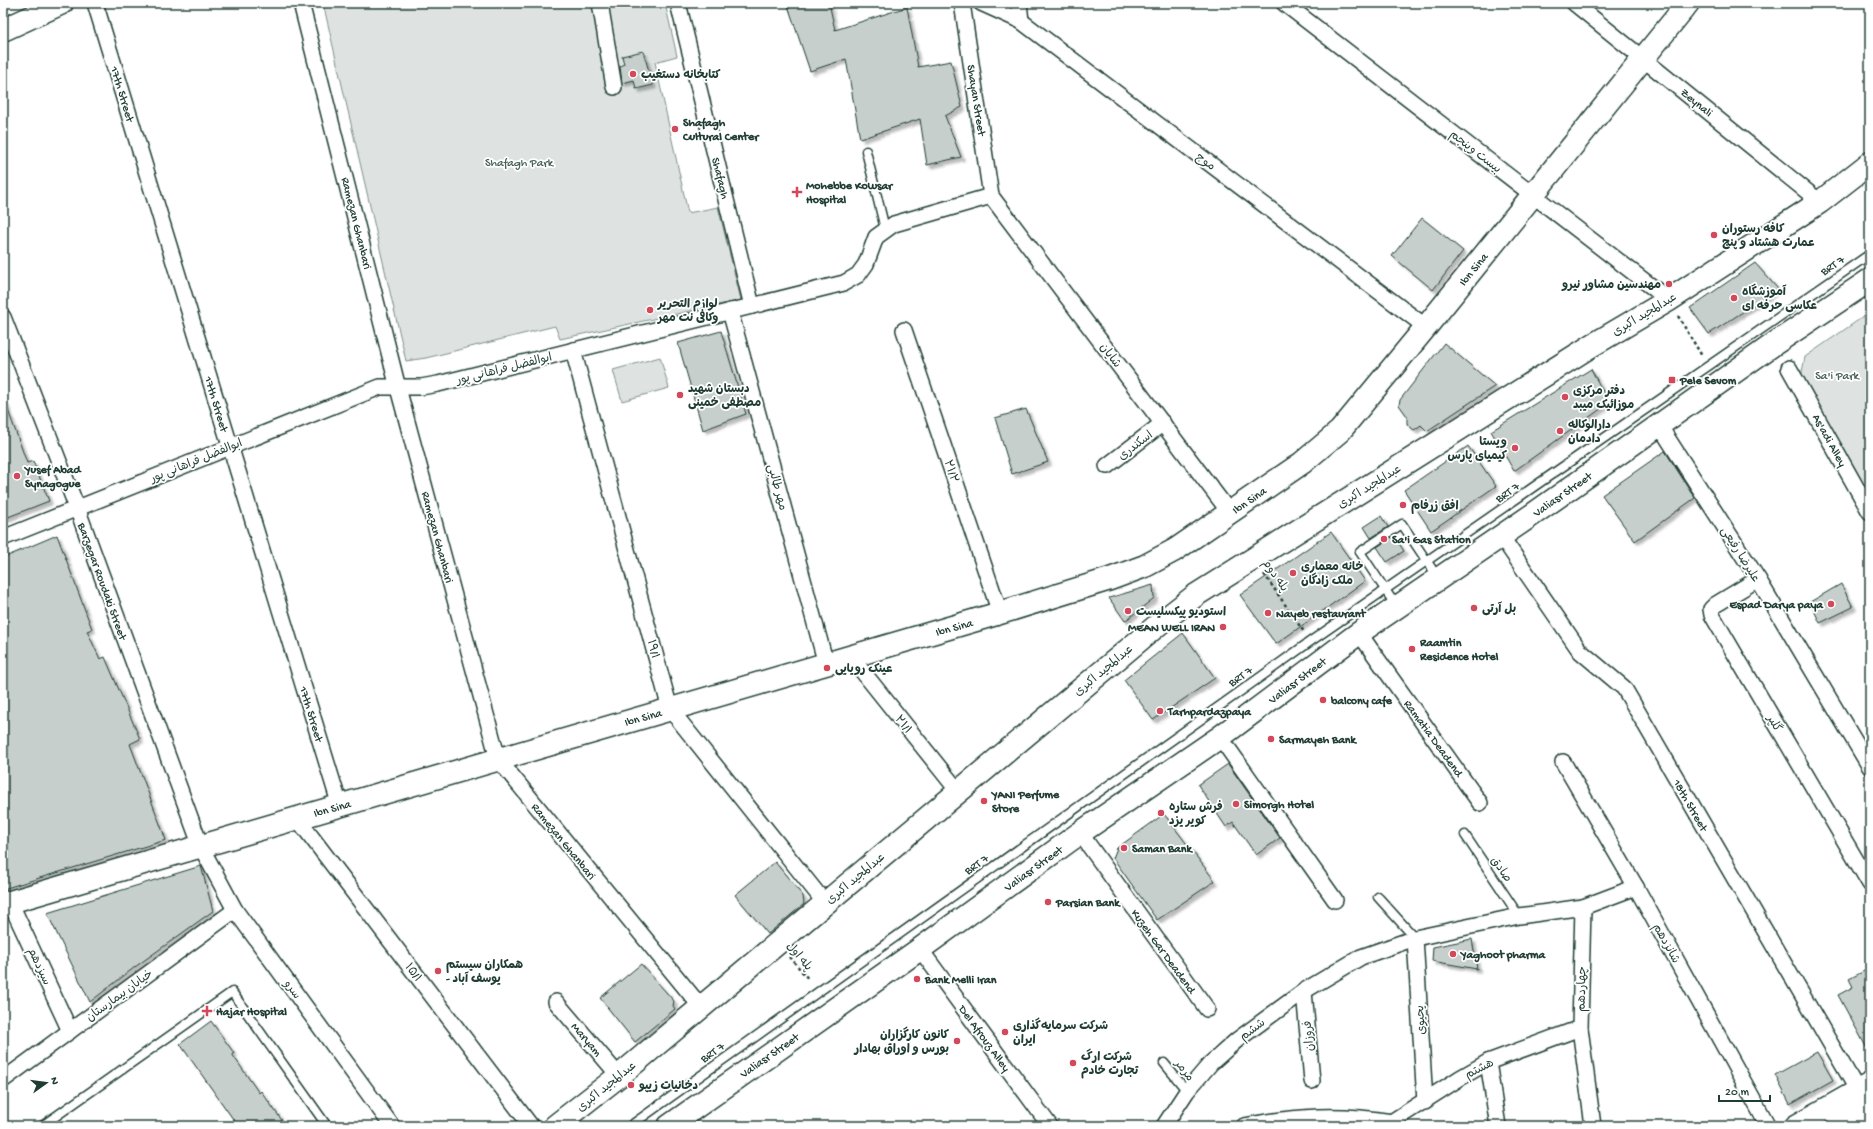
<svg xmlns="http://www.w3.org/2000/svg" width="1873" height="1129" font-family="'Gochi Hand','Playpen Sans Arabic',sans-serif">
  <defs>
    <filter id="shadow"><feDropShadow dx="3.5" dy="3.5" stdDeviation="1" flood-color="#0004"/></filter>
  </defs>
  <rect width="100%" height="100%" fill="#fff"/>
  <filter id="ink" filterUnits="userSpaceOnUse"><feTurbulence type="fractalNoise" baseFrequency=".025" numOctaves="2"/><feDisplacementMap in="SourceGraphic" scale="8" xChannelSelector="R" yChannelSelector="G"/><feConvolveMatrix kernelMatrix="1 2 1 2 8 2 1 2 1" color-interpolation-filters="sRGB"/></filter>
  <g filter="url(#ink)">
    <g fill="#dee3e2" stroke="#7e908b">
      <path d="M323,3H665L677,56L655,62L688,213L718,207L741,300L560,339L555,326L426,358L406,361Z"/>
      <path d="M1870,312V499L1801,377L1805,357Z"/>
      <path d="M660,357L669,388L622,401L613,370Z"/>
    </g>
    <g fill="#c7cfcc" stroke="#1f3d34" filter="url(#shadow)">
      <path d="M787,3H829L835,30L907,7L918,67L951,61L962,107L945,116L961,157L927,165L920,119L860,139L846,59L810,71Z"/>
      <path d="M643,51L653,85L636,89L634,80L622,83L620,66L624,64L622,56Z"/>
      <path d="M1422,218L1463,251L1433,290L1392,256Z"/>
      <path d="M1755,263L1778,289L1709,334L1690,308Z"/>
      <path d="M721,331L746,414L703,430L678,343Z"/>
      <path d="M1444,343L1495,386L1427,431L1421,425L1414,430L1407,424V416L1399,405L1400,400Z"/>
      <path d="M1591,369L1609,403L1514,471L1491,431Z"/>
      <path d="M3,402H5L27,463L33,461L49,501L3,519Z"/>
      <path d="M1026,409L1048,462L1012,474L995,418Z"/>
      <path d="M1468,446L1496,486L1431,531L1404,490Z"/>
      <path d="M1665,451L1695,498L1635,541L1602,495Z"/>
      <path d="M1381,516L1388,527L1371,538L1364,527Z"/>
      <path d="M1331,532L1365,581L1276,644L1240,595Z"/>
      <path d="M57,535L92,629L87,631L100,659L105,657L140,739L130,744L166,840L3,889V558Z"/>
      <path d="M1394,536L1404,551L1387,562L1377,547Z"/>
      <path d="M1841,584L1853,607L1820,623L1810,602Z"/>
      <path d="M1153,585L1154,598L1125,621L1109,598Z"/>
      <path d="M1183,633L1215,678L1153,720L1124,680Z"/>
      <path d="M1228,764L1280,838L1256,855L1233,822L1226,827L1198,785Z"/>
      <path d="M1164,814L1215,881L1157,920L1113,858L1117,848Z"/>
      <path d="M775,862L803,896L804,904L768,934L735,895Z"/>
      <path d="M201,866L213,911L135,967L90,1002L47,913Z"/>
      <path d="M1472,939L1477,969L1432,961L1433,947Z"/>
      <path d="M641,964L674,1001L673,1006L675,1009L635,1042L600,998Z"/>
      <path d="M1870,968V1054L1838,995L1853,987L1849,979Z"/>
      <path d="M211,1021L234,1053L232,1054L259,1093L261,1091L286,1126H238L180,1044Z"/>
      <path d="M1817,1052L1833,1080L1790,1104L1775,1075Z"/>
    </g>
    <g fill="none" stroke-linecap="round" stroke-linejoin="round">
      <defs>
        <g id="lane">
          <path d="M866,151L885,229"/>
          <path d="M1396,606L1360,552L1402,524L1438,578"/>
          <path d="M1465,835L1519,916"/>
          <path d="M1378,897L1415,938"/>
          <path d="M1164,1063L1187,1091"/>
          <path d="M42,1126L232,992L327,1126"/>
          <path d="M630,1126L1311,641L1870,254"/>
        </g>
        <g id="street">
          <path d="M95,3L340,806"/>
          <path d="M301,3L398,388L498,759L701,1007"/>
          <path d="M600,3L614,87"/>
          <path d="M678,3L752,306"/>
          <path d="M962,3L991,196L1230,513"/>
          <path d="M981,3L1021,21L1426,327"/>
          <path d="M1019,3L1021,21"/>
          <path d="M1284,3L1669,300"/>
          <path d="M1574,3L1820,202"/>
          <path d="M730,311L826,664"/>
          <path d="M3,317L77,508L201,847L235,910L392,1126"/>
          <path d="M904,330L1000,613"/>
          <path d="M573,350L670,709L825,903"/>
          <path d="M1789,368L1870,512"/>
          <path d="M1659,425L1758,579L1870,767"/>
          <path d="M1107,466L1163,423"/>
          <path d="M1501,536L1580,651L1624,688L1858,1091"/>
          <path d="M3,538L380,387H421L438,384L844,283L858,275L866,264L876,237L894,224L991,196"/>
          <path d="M1758,579L1715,605L1711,609L1712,615L1870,884"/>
          <path d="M1359,633L1480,803"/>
          <path d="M851,657L958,791"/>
          <path d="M1220,737L1335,900"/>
          <path d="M1563,762L1636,887L1768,1126"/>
          <path d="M297,818L531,1126"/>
          <path d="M1080,833L1207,1009"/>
          <path d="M10,902L70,1031"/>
          <path d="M1583,907L1580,1028L1593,1126"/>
          <path d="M1415,938L1425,1102"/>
          <path d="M920,949L1050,1126"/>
          <path d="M1304,991L1312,1081"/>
          <path d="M556,1002L619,1076"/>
          <path d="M1488,1062L1498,1126"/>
          <path d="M3,1080L235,910"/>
          <path d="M1164,1126L1187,1091L1211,1063L1237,1040L1304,991L1361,957L1415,938L1519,916L1583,907L1636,887"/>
          <path d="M1244,1126C1297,1116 1338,1113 1392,1122"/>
          <path d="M1385,1126L1460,1078L1488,1062L1580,1028"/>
        </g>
        <g id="secondary">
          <path d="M3,30L62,3"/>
          <path d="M3,904L1000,613L1110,579L1145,566L1175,550L1302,463L1340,431L1426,327L1688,3"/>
          <path d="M555,1126L619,1076L1160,623L1196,595L1591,346L1669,300L1820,202L1870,163"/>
          <path d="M1796,1126L1870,1084"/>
          <path d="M1838,1126L1870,1108"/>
        </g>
        <path id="primary" d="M669,1126L920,949L1080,833L1220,737L1359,633L1532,515L1774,344L1870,280"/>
      </defs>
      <use href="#lane" stroke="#1f3d34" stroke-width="11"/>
      <use href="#street" stroke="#1f3d34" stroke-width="18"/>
      <use href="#secondary" stroke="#1f3d34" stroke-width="25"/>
      <use href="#primary" stroke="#1f3d34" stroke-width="25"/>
      <g stroke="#1f3d34" stroke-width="2.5" stroke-dasharray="3 3" stroke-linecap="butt">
        <path d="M1678,316L1702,356"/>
        <path d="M1264,574L1304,632"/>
        <path d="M790,957L809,980"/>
      </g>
      <use href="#lane" stroke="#fff" stroke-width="8"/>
      <use href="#street" stroke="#fff" stroke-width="15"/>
      <use href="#secondary" stroke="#fff" stroke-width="22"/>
      <use href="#primary" stroke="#fff" stroke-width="22"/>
    </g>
  </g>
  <g fill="#d1495b" stroke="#fff" stroke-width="1.5">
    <circle cx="633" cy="74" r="4"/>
    <circle cx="675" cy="129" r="4"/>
    <path d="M795 186h4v4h4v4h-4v4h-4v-4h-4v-4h4z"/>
    <circle cx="1714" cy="235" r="4"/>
    <circle cx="1669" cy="284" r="4"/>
    <circle cx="1734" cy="298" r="4"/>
    <circle cx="650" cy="310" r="4"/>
    <rect x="1668" y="376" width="8" height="8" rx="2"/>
    <circle cx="680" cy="395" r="4"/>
    <circle cx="1565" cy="397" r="4"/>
    <circle cx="1560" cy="431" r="4"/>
    <circle cx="1515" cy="448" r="4"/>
    <circle cx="17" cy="476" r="4"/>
    <circle cx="1403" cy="505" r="4"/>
    <circle cx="1384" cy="539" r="4"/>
    <circle cx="1293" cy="573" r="4"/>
    <circle cx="1831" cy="604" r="4"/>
    <circle cx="1474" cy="608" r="4"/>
    <circle cx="1128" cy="611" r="4"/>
    <circle cx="1268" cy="613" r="4"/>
    <circle cx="1223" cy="627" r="4"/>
    <circle cx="1412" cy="649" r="4"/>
    <circle cx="827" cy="668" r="4"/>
    <circle cx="1323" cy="700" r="4"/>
    <circle cx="1160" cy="711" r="4"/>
    <circle cx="1271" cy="739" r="4"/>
    <circle cx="984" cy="801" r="4"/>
    <circle cx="1236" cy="804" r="4"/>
    <circle cx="1161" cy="813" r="4"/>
    <circle cx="1124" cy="848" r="4"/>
    <circle cx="1048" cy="902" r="4"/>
    <circle cx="1453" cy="954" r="4"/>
    <circle cx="438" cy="971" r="4"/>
    <circle cx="917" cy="979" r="4"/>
    <path d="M205 1005h4v4h4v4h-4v4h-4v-4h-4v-4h4z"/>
    <circle cx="1005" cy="1032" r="4"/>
    <circle cx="957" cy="1041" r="4"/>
    <circle cx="1073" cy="1063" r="4"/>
    <circle cx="631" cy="1085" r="4"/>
  </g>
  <g text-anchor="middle" stroke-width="3.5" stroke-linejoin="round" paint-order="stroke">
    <g font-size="12" font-weight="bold" fill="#1f3d34" stroke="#fff" text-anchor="start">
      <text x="641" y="78">کتابخانه دستغیب</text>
      <text x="683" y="126">Shafagh<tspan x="683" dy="14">Cultural Center</tspan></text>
      <text x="806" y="189">Mohebbe Kowsar<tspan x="806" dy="14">Hospital</tspan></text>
      <text x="1722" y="232">کافه رستوران<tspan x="1722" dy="14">عمارت هشتاد و پنج</tspan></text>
      <text x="1661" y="288" text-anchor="end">مهندسین مشاور نیرو</text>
      <text x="1742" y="295">آموزشگاه<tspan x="1742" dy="14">عکاسی حرفه ای</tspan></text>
      <text x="658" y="307">لوازم التحریر<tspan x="658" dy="14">وکافی نت مهر</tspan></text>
      <text x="1680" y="384">Pele Sevom</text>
      <text x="688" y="392">دبستان شهید<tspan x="688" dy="14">مصطفی خمینی</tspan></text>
      <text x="1573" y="394">دفتر مرکزی<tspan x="1573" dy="14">موزائیک میبد</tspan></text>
      <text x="1568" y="428">دارالوکاله<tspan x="1568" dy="14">دادمان</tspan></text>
      <text x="1507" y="445" text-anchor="end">ویستا<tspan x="1507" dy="14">کیمیای پارس</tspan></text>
      <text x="25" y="473">Yusef Abad<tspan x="25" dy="14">Synagogue</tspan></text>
      <text x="1411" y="509">افق زرفام</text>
      <text x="1392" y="543">Sa'i Gas Station</text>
      <text x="1301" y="570">خانه معماری<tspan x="1301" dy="14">ملک زادگان</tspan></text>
      <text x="1823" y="608" text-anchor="end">Espad Darya paya</text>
      <text x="1482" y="612">بل آرتی</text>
      <text x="1136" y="615">استودیو پیکسلیست</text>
      <text x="1276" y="617">Nayeb restaurant</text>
      <text x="1215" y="631" text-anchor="end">MEAN WELL IRAN</text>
      <text x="1420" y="646">Raamtin<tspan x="1420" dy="14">Residence Hotel</tspan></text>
      <text x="835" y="672">عینک رویایی</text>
      <text x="1331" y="704">balcony cafe</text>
      <text x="1168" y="715">Tarhpardazpaya</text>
      <text x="1279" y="743">Sarmayeh Bank</text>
      <text x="992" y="798">YANI Perfume<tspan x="992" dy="14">Store</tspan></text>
      <text x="1244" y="808">Simorgh Hotel</text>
      <text x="1169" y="810">فرش ستاره<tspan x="1169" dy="14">کویر یزد</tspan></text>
      <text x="1132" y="852">Saman Bank</text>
      <text x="1056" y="906">Parsian Bank</text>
      <text x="1461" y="958">Yaghoot pharma</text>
      <text x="446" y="968">همکاران سیستم<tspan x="446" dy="14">- یوسف آباد</tspan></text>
      <text x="925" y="983">Bank Melli Iran</text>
      <text x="216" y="1015">Hajar Hospital</text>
      <text x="1013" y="1029">شركت سرمايه‌گذاری<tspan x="1013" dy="14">ايران</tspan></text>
      <text x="949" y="1038" text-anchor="end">کانون کارگزاران<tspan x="949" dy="14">بورس و اوراق بهادار</tspan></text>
      <text x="1081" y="1060">شرکت ارگ<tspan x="1081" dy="14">تجارت خادم</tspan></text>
      <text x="639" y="1089">دخانیات زیپو</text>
    </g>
    <g font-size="12" fill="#1f3d34" stroke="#fff">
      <text transform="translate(123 94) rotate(73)" y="4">17th Street</text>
      <text transform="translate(977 100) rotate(81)" y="4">Shayan Street</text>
      <text transform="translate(1697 102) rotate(39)" y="4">Zeynali</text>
      <text transform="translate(1476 151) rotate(38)" y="4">بیست وپنجم</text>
      <text transform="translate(1206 161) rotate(37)" y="4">موج</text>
      <text transform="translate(721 178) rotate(76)" y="4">Shafagh</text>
      <text transform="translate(357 223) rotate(76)" y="4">Ramezan Ghanbari</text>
      <text transform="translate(1832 265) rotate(-34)" y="4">BRT 7</text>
      <text transform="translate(1473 269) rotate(-51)" y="4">Ibn Sina</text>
      <text transform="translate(1644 314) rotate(-31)" y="4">عبدالمجید اکبری</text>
      <text transform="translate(1111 355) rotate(53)" y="4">شایان</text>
      <text transform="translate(504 368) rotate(-14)" y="4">ابوالفضل فراهانی پور</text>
      <text transform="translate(217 404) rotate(73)" y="4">17th Street</text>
      <text transform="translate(1830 440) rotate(61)" y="4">As'adi Alley</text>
      <text transform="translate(1135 445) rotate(-37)" y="4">اسکندری</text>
      <text transform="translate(196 460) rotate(-22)" y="4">ابوالفضل فراهانی پور</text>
      <text transform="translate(952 471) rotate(71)" y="4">۲۱/۲</text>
      <text transform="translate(1369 486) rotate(-32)" y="4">عبدالمجید اکبری</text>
      <text transform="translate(778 487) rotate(75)" y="4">مهر طالبی</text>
      <text transform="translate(1507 492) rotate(-35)" y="4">BRT 7</text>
      <text transform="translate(1562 494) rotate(-35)" y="4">Valiasr Street</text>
      <text transform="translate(1249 500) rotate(-35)" y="4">Ibn Sina</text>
      <text transform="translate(438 537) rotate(75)" y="4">Ramezan Ghanbari</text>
      <text transform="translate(1741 554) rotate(58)" y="4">علیرضا رفیعی</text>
      <text transform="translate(1276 575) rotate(55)" y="4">پله دوم</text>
      <text transform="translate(103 581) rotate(70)" y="4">Barzegar Roudaki Street</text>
      <text transform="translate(954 627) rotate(-16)" y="4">Ibn Sina</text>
      <text transform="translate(654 649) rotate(75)" y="4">۱۹/۱</text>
      <text transform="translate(1103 670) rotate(-40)" y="4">عبدالمجید اکبری</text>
      <text transform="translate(1240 676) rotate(-35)" y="4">BRT 7</text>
      <text transform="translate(1297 680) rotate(-37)" y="4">Valiasr Street</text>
      <text transform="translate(312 714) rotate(73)" y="4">17th Street</text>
      <text transform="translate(643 717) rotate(-16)" y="4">Ibn Sina</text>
      <text transform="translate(1775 723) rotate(60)" y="4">گلپر</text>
      <text transform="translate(904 724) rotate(51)" y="4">۲۱/۱</text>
      <text transform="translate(1434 738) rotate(54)" y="4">Ramatia Deadend</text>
      <text transform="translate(1691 805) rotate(60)" y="4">18th Street</text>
      <text transform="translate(332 808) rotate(-16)" y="4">Ibn Sina</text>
      <text transform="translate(564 841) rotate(51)" y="4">Ramezan Ghanbari</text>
      <text transform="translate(976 864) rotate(-35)" y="4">BRT 7</text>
      <text transform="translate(1033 868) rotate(-36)" y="4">Valiasr Street</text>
      <text transform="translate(1502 869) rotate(56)" y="4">صادق</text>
      <text transform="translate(855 878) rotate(-40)" y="4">عبدالمجید اکبری</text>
      <text transform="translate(1667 943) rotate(61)" y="4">شانزدهم</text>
      <text transform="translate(1164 951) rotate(54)" y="4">Kuzeh Gar Deadend</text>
      <text transform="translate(800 956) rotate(50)" y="4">پله اول</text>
      <text transform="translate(40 966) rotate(65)" y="4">سیزدهم</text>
      <text transform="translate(414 972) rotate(53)" y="4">۱۵/۱</text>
      <text transform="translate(293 989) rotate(54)" y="4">سرو</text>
      <text transform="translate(1581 989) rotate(-89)" y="4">چهاردهم</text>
      <text transform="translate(119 995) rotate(-36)" y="4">خیابان بیمارستان</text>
      <text transform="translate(1420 1020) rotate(-94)" y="4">یحیوی</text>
      <text transform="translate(1252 1029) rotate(-37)" y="4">ششم</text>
      <text transform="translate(1308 1036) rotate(-95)" y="4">فروزان</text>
      <text transform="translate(985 1038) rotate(54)" y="4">Del Afrouz Alley</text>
      <text transform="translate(587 1039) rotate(49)" y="4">Maryam</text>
      <text transform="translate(712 1052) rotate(-35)" y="4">BRT 7</text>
      <text transform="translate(769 1055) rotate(-35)" y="4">Valiasr Street</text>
      <text transform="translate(1479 1068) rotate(-27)" y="4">هشتم</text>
      <text transform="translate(1185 1070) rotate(52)" y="4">مرمر</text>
      <text transform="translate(606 1086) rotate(-39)" y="4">عبدالمجید اکبری</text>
    </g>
    <g font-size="12" fill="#455e57" stroke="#fff">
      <text x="519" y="166">Shafagh Park</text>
      <text x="1837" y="379">Sa'i Park</text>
    </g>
  </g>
  <rect width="1873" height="1129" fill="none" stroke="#fff" stroke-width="16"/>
  <rect x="8" y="8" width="1857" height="1113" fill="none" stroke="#1f3d34" stroke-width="1.5" filter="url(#ink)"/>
  <g transform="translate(46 1083) rotate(76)" stroke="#ffffff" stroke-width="3" paint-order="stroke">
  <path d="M0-3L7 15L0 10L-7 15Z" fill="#1f3d34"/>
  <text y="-6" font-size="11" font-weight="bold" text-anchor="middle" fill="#1f3d34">N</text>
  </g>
  <path d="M1719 1095v6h51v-6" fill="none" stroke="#1f3d34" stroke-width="2"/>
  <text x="1725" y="1095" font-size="12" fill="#1f3d34" stroke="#ffffff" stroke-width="3" paint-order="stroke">20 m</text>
</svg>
